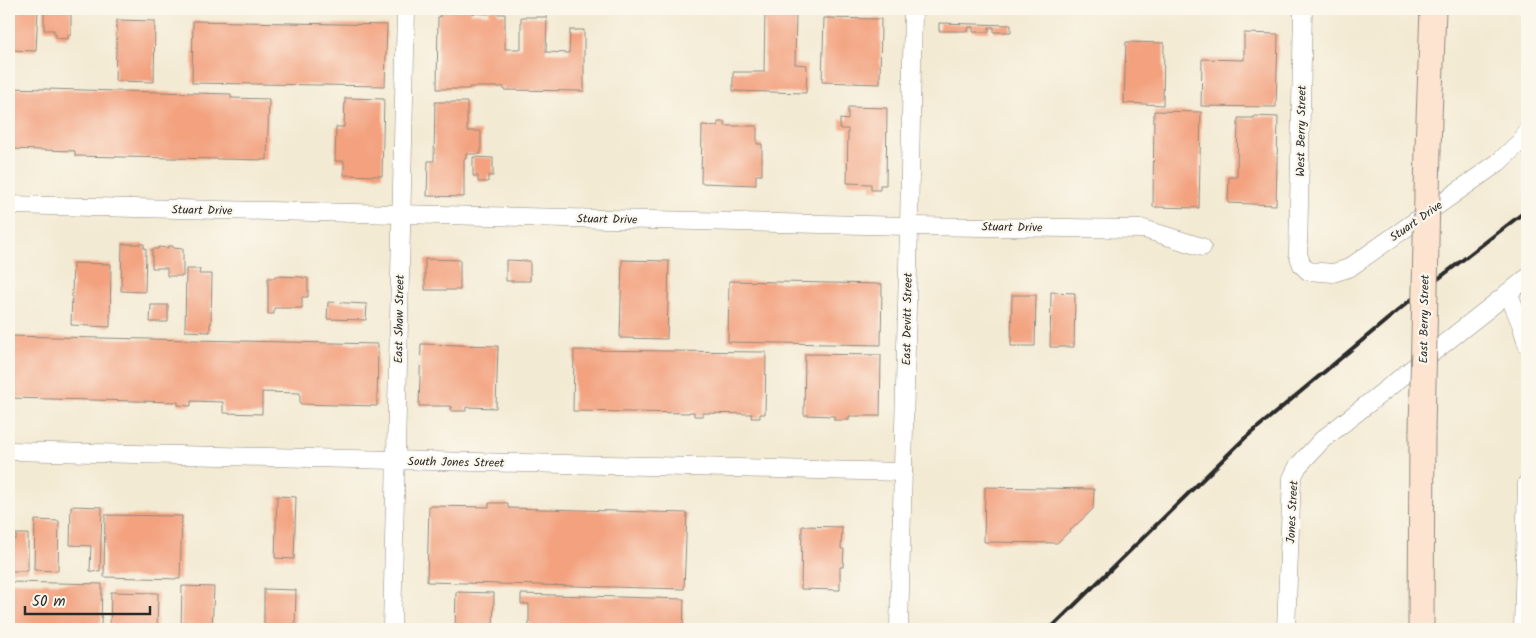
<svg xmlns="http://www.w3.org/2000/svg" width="1536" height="638" font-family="Kalam,sans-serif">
  <rect width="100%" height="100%" fill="#fbf7ec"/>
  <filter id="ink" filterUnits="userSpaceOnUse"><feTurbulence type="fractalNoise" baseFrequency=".02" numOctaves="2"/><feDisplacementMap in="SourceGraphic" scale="10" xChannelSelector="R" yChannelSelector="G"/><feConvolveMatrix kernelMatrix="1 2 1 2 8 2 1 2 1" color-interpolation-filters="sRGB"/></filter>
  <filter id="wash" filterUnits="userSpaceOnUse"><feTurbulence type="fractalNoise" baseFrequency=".0096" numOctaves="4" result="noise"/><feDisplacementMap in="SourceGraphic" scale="20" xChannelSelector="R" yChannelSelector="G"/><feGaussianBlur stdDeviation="1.12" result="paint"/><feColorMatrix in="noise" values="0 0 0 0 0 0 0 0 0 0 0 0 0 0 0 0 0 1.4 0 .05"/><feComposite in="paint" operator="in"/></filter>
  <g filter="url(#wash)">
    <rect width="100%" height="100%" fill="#f3ead3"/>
    <g id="blocks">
      <g fill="#f3a17e">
        <path d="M9,9H38L36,51L9,50Z"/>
        <path d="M44,9H71V35H68V39L56,38V34H54V30H44Z"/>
        <path d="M440,9H471V13L489,14V9H498V14H505V49H521V17H547L546,52L569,53L570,30H584V91L504,90V87H469V89H437L438,17H440Z"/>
        <path d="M765,11L796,12L795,64L807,65L806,93L733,91V72H764Z"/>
        <path d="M824,18L881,19L880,84L822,82Z"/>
        <path d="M117,20L155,21L154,82L115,81Z"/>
        <path d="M193,21L387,25L385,86L192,83Z"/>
        <path d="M939,23L1011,25V32H994V27H989V32H973V27H969L968,31H939Z"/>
        <path d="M1244,33L1278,34L1276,107L1201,106L1202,59L1244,60Z"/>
        <path d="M1126,42L1164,43L1163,105L1124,103Z"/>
        <path d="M9,88L231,94V98L269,99L267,160L75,156V151L9,149Z"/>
        <path d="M345,98L384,99L382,176L344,175V161H335L336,127H344Z"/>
        <path d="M435,102H467V131H481V154H466V159H464V197L427,196L428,161H434Z"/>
        <path d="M848,107L887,108L886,185H880V190H871V184L847,183L848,129H840V119L848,120Z"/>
        <path d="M1154,111L1201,112L1199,208L1153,207Z"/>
        <path d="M1254,116L1278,117L1276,205L1228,203L1229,177H1237L1238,118H1254Z"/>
        <path d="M718,122H725V126H757V144H762V175H756V185L701,183L702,125L718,126Z"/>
        <path d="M473,157L493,158V176H488V182H478V176H473Z"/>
        <path d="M122,244H144V248H146L145,292L121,291Z"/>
        <path d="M168,246H173V248L183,249V276H167V268H152V249H158V247L168,248Z"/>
        <path d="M425,259L460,260V290H425Z"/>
        <path d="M506,260L530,261V281H506Z"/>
        <path d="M622,260L669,261L667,339L620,338Z"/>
        <path d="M73,263L111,264L110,327L71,325Z"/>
        <path d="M186,269H200L199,274H212L211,324H210V332L185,331Z"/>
        <path d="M275,276L303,277V278H308V297H302V308H274V314H268V278H275Z"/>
        <path d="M729,281L882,284L881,345L728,342Z"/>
        <path d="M1051,292L1075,293L1074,347H1050Z"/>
        <path d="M1012,295H1036L1035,346H1011Z"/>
        <path d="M328,302L367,304L366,320L327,319Z"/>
        <path d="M151,305H168V322H150Z"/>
        <path d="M9,336L378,344L377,406L300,404V393L262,392V414L223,413V402L191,401V406L178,405V402L9,398Z"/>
        <path d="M421,344L498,346L496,408L466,407V411H451V406H419Z"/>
        <path d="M574,350L766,352L765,414H760V418H751L752,414L703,413V416H694V412H689V413L573,411Z"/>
        <path d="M805,354L881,355L880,416H849V420H834V416L804,415Z"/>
        <path d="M985,487L1094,489L1093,509L1057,543L984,542Z"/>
        <path d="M277,496L296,497L294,559L275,558Z"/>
        <path d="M489,503H508V508L687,513L684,589L427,582L429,506L489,507Z"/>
        <path d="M71,506L102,507L100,572L90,571L91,546L70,545Z"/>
        <path d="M105,515L182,516L180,579L104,577Z"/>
        <path d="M35,520L59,521L58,571L34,570Z"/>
        <path d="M802,526L842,527L841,549H844L843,567H840V590L801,589Z"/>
        <path d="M16,534H28V571H9V539H16Z"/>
        <path d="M9,582L102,584L101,629H9Z"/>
        <path d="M182,586L214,587L212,629H181Z"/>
        <path d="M264,589L296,590L295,629H264Z"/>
        <path d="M111,592L158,593L157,629H110Z"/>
        <path d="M456,592L494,593L493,629H455Z"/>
        <path d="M521,594L684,599L683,629H529V604H521Z"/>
      </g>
    </g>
  </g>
  <g filter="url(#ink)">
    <use href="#blocks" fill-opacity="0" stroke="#8f8a7f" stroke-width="1"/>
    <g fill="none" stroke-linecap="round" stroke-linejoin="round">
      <defs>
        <g id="street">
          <path d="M1303,9L1298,254L1302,265L1308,271L1333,273L1349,268L1499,162L1523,139L1527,131"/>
          <path d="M9,205L909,226L1144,229L1202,247"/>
          <path d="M1508,292L1521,324L1527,344"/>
          <path d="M9,451L903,472"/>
          <path d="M392,629L406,9"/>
          <path d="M899,629L909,226L913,9"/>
          <path d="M1286,629L1292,478L1298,466L1322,440L1527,278"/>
          <path d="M1523,629L1527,483"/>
        </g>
        <g id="secondary">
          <path d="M1428,148L1433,9"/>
          <path d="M1421,629L1422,431"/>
        </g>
      </defs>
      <use href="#street" stroke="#8f8a7f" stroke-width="19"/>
      <use href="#secondary" stroke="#8f8a7f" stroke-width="27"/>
      <use href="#street" stroke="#fff" stroke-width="18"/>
      <use href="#secondary" stroke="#fde4d1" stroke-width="25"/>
      <path stroke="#2b2b2b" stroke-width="4" d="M1050,629L1245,438L1407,303L1527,210"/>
      <defs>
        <path id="secondary-bridge" d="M1422,431L1428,148"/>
      </defs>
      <use href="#secondary-bridge" stroke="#8f8a7f" stroke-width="27" stroke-linecap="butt"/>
      <use href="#secondary-bridge" stroke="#fde4d1" stroke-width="25"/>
    </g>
  </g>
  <g text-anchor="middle" stroke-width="4.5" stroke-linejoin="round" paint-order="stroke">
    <g font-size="12" fill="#2b2b2b" stroke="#fbf7ec">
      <text transform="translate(1301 131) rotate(-89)" y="4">West Berry Street</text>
      <text transform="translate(202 210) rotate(1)" y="4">Stuart Drive</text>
      <text transform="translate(607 219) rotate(1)" y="4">Stuart Drive</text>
      <text transform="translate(1416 221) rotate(-35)" y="4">Stuart Drive</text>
      <text transform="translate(1012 227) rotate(1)" y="4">Stuart Drive</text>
      <text transform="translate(399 319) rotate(-89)" y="4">East Shaw Street</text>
      <text transform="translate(907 319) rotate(-89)" y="4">East Devitt Street</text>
      <text transform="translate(1424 319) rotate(-89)" y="4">East Berry Street</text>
      <text transform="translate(456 462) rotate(1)" y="4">South Jones Street</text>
      <text transform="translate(1292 512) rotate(-87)" y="4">Jones Street</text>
    </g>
  </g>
  <rect width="1536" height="638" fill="none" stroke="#fbf7ec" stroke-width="30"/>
  <path d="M25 606v8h125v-8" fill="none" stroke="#2b2b2b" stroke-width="2.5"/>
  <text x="32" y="606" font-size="15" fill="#2b2b2b" stroke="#fbf7ec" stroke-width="4" paint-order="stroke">50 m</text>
</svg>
